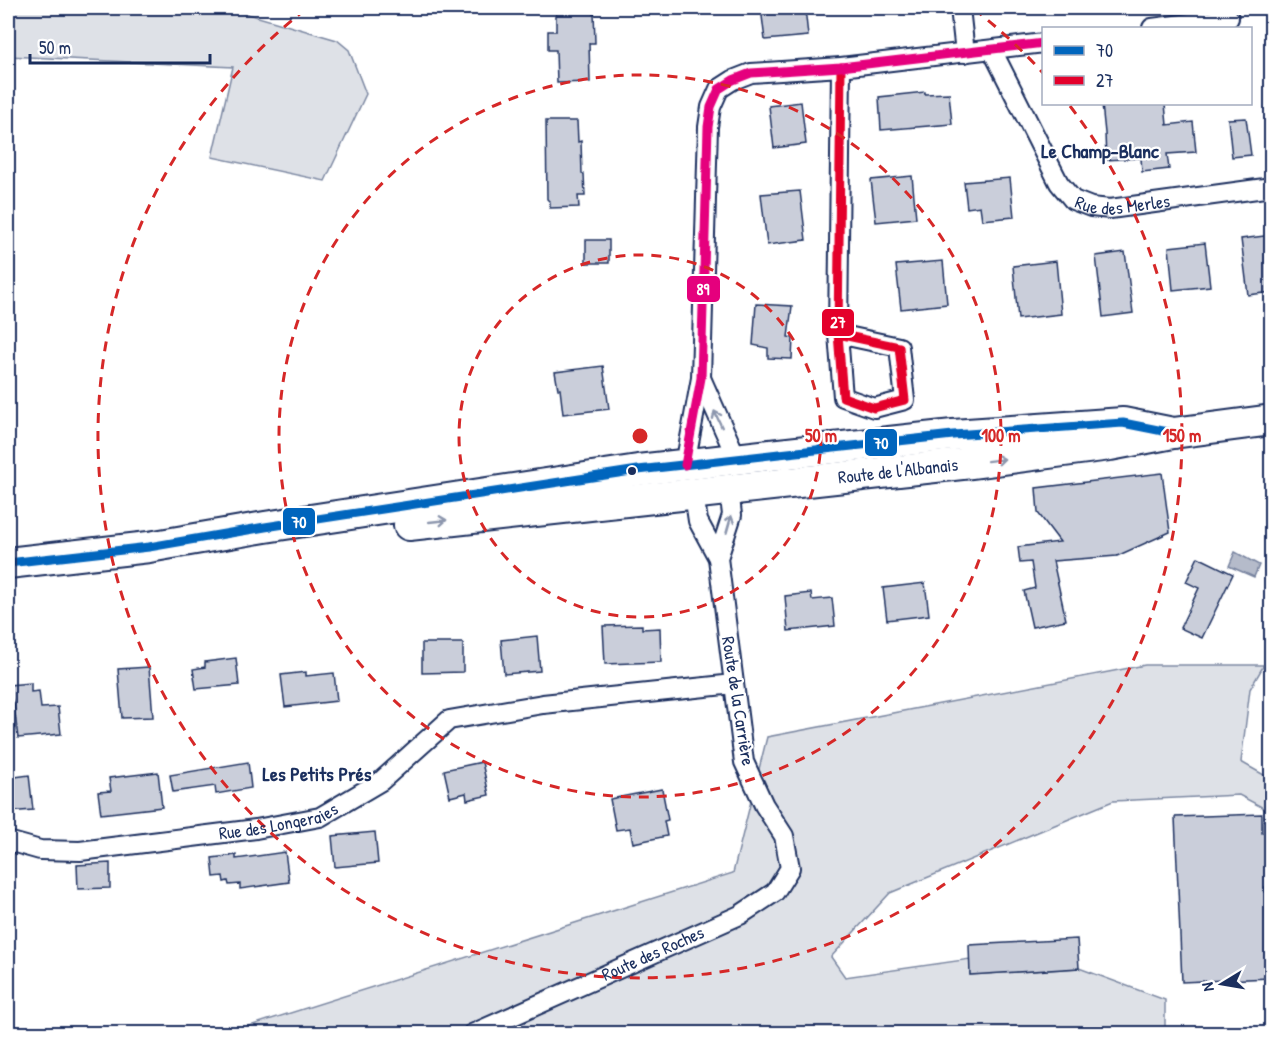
<svg xmlns="http://www.w3.org/2000/svg" width="1279" height="1041" font-family="'Patrick Hand',sans-serif">
  <rect width="100%" height="100%" fill="#fff"/>
  <filter id="ink" filterUnits="userSpaceOnUse"><feTurbulence type="fractalNoise" baseFrequency=".0167" numOctaves="2"/><feDisplacementMap in="SourceGraphic" scale="12" xChannelSelector="R" yChannelSelector="G"/><feConvolveMatrix kernelMatrix="1 2 1 2 8 2 1 2 1" color-interpolation-filters="sRGB"/></filter>
  <g filter="url(#ink)">
    <g fill="#dee1e7" stroke="#7c88a2" stroke-width="1.5">
      <path d="M8,8H227L337,40L349,50L366,94L325,181L212,157L233,67L8,56Z"/>
      <path d="M1145,665H1264L1250,689L1241,762L1271,779V812L1239,795L1113,801L890,893L831,957L845,977L970,959V975L1079,968L1165,1000V1033L224,1034L733,873L767,737Z"/>
    </g>
    <path fill="#b5bbca" stroke="#77839f" stroke-width="1.5" d="M1235,552L1259,565L1254,577L1229,566Z"/>
    <g fill="#caceda" stroke="#1b2f5e" stroke-width="1.5">
      <path d="M761,8H805L808,36L765,40Z"/>
      <path d="M594,12L595,43H589L590,82L557,83L556,50H548V31H556V13Z"/>
      <path d="M925,92V94L949,93L952,124L881,130L879,97Z"/>
      <path d="M801,102L806,144L774,148L769,106Z"/>
      <path d="M1102,104H1165L1167,125L1193,122L1196,152L1167,154L1169,169L1142,172L1141,158L1106,160L1105,133Z"/>
      <path d="M1246,118L1251,155L1232,157L1228,119Z"/>
      <path d="M546,121H577L578,142L581,141L582,174H584L585,196H578L579,207L550,208V202L547,199Z"/>
      <path d="M912,176L916,218L876,222L871,180Z"/>
      <path d="M1010,178L1014,217L982,220L980,206L967,208L964,182Z"/>
      <path d="M800,191L806,240L767,245L761,194Z"/>
      <path d="M1272,235V257H1267L1272,292L1248,295L1241,239Z"/>
      <rect x="586" y="240" width="23" height="23"/>
      <path d="M1205,243L1210,286L1173,290L1169,247Z"/>
      <path d="M1125,252L1133,313L1103,317L1096,256Z"/>
      <path d="M943,261L947,304L901,309L896,265Z"/>
      <path d="M1056,261L1061,314L1018,319L1013,266Z"/>
      <path d="M756,304L792,306L788,337L793,338L792,359L768,358V348L753,345Z"/>
      <path d="M603,366L609,409L563,414L560,389H558L555,372Z"/>
      <path d="M1162,473L1170,532L1117,556L1053,561L1066,620L1032,627L1024,591L1035,588L1031,562L1020,563L1018,547L1060,542L1038,513L1036,488Z"/>
      <path d="M1198,557L1233,574L1202,638L1180,628L1199,588L1186,582Z"/>
      <path d="M925,583L929,615L887,620L883,588Z"/>
      <path d="M811,593L812,600L832,598L835,626L788,631L785,596Z"/>
      <path d="M642,625V629L660,628L661,662L605,664L603,626Z"/>
      <path d="M537,636L540,671L504,674L501,640Z"/>
      <path d="M422,643H463V672L422,673Z"/>
      <path d="M236,658L239,685L196,689L193,669L205,667V662Z"/>
      <path d="M149,667L153,717L122,718L118,669Z"/>
      <path d="M306,672V676L334,673L337,701L285,707L281,675Z"/>
      <path d="M31,683V692L39,691L41,708L58,707L61,734L18,738L14,705L8,689V685Z"/>
      <path d="M248,762L251,788L216,794L215,786L173,792L170,775Z"/>
      <path d="M482,762L489,795L467,800L466,793L450,797L444,770Z"/>
      <path d="M158,772L162,807L101,814L98,792L111,791L109,778Z"/>
      <path d="M29,775L33,810L8,812V778Z"/>
      <path d="M662,789L668,820L664,821L667,836L633,843L630,828L616,830L610,799Z"/>
      <path d="M1262,814V833L1272,832V887H1265L1269,978L1182,982L1175,817Z"/>
      <path d="M375,832L378,863L335,867L332,836Z"/>
      <path d="M285,852L289,882L240,889V884L229,885L228,881L224,882L223,876L214,877L212,858L236,855V859Z"/>
      <path d="M110,863V888L78,889L77,865Z"/>
      <path d="M1077,939L1079,968L970,975L969,945Z"/>
    </g>
    <g fill="none" stroke-linecap="round" stroke-linejoin="round">
      <defs>
        <g id="street">
          <path d="M960,8L965,53"/>
          <path d="M1152,28L1229,18"/>
          <path id="s1" d="M992,50L1059,183L1073,200L1091,207L1110,209L1272,187"/>
          <path d="M838,334L899,347L905,400L874,408L843,397L838,334L841,67"/>
          <path d="M701,378L737,459"/>
          <path d="M685,465L701,378L708,127L711,107L719,89L733,80L751,73L841,67L1044,43"/>
          <path d="M718,558L732,515L729,489L721,486"/>
          <path id="s2" d="M8,841L40,850L80,851L256,829L320,817L381,781L449,720L543,704L734,684"/>
          <path id="s3" d="M472,1034L740,915L775,892L790,868L784,836L764,805L744,762L718,558L698,521L694,494"/>
        </g>
        <g id="primary">
          <path id="s4" d="M409,525L971,463L1110,445L1173,433L1272,420"/>
          <path d="M8,563L149,547L265,527L638,470L779,454L953,435L1123,423L1173,433"/>
        </g>
      </defs>
      <use href="#street" stroke="#1b2f5e" stroke-width="22"/>
      <use href="#primary" stroke="#1b2f5e" stroke-width="34"/>
      <use href="#street" stroke="#fff" stroke-width="18"/>
      <use href="#primary" stroke="#fff" stroke-width="30"/>
      <defs>
        <path id="bus-1" d="M8,563L149,547L265,527L638,470L779,454L953,435L1123,423L1173,433"/>
        <path id="bus-2" d="M838,334L899,347L905,400L874,408L843,397L838,334L841,67"/>
        <path id="bus-3" d="M685,465L701,378L708,127L711,107L719,89L733,80L751,73L841,67L1044,43"/>
      </defs>
      <use href="#bus-1" stroke="#fff" stroke-width="14"/>
      <use href="#bus-2" stroke="#fff" stroke-width="14"/>
      <use href="#bus-3" stroke="#fff" stroke-width="14"/>
      <use href="#bus-1" stroke="#0065bd" stroke-width="9"/>
      <use href="#bus-2" stroke="#e4002b" stroke-width="9"/>
      <use href="#bus-3" stroke="#e5007d" stroke-width="9"/>
    </g>
    <defs><path id="oneway-shaft" d="M-6 0H5M1.5-3L5.5 0L1.5 3" fill="none" stroke-width="1.6" stroke-linecap="round" stroke-linejoin="round" transform="scale(1.5)"/></defs>
    <g stroke="#8d97ae">
      <use href="#oneway-shaft" transform="translate(718 419) rotate(-115)"/>
      <use href="#oneway-shaft" transform="translate(996 460) rotate(-7)"/>
      <use href="#oneway-shaft" transform="translate(438 521) rotate(-6)"/>
      <use href="#oneway-shaft" transform="translate(729 524) rotate(-74)"/>
    </g>
  </g>
  <g fill="none" stroke="#d62828" stroke-width="3" stroke-dasharray="10 8">
    <circle cx="640" cy="436" r="181"/>
    <circle cx="640" cy="436" r="361"/>
    <path d="M974 9A542 542 0 0 1 1043 73M1070 106A542 542 0 1 1 306 9"/>
  </g>
  <circle fill="#1b2f5e" stroke="#fff" stroke-width="2" cx="632" cy="471" r="5"/>
  <g text-anchor="middle" stroke-width="4.5" stroke-linejoin="round" paint-order="stroke">
    <g font-size="18" fill="#1b2f5e" stroke="#fff">
      <text dy="6" stroke="none"><textPath href="#s1" startOffset="222">Rue des Merles</textPath></text>
      <text dy="6" stroke="none"><textPath href="#s4" startOffset="492">Route de l'Albanais</textPath></text>
      <text transform="translate(738 701) rotate(81)" y="6">Route de la Carrière</text>
      <text dy="6" stroke="none"><textPath href="#s2" startOffset="274">Rue des Longeraies</textPath></text>
      <text dy="6" stroke="none"><textPath href="#s3" startOffset="198">Route des Roches</textPath></text>
    </g>
    <g font-size="20" font-weight="bold" fill="#1b2f5e" stroke="#fff">
      <text x="1100" y="158">Le Champ-Blanc</text>
      <text x="317" y="781">Les Petits Prés</text>
    </g>
  </g>
  <circle cx="640" cy="436" r="9" fill="#d62828" stroke="#fff" stroke-width="3"/>
  <g font-size="18" text-anchor="middle" font-weight="bold" fill="#d62828" stroke="#fff" stroke-width="4.5" stroke-linejoin="round" paint-order="stroke">
    <text x="821" y="442">50 m</text>
    <text x="1001" y="442">100 m</text>
    <text x="1182" y="442">150 m</text>
  </g>
  <g stroke="#fff" stroke-width="2">
    <rect x="686" y="275" width="35" height="28" rx="6" fill="#e5007d"/>
    <rect x="821" y="308" width="34" height="29" rx="6" fill="#e4002b"/>
    <rect x="864" y="428" width="34" height="29" rx="6" fill="#0065bd"/>
    <rect x="282" y="507" width="34" height="29" rx="6" fill="#0065bd"/>
  </g>
  <g font-size="16" text-anchor="middle" font-weight="bold" fill="#fff">
    <text x="703" y="295">89</text>
    <text x="838" y="328">27</text>
    <text x="881" y="449">70</text>
    <text x="299" y="528">70</text>
  </g>
  <rect width="1279" height="1041" fill="none" stroke="#fff" stroke-width="30"/>
  <rect x="15" y="15" width="1249" height="1011" fill="none" stroke="#1b2f5e" stroke-width="2" filter="url(#ink)"/>
  <rect x="1042" y="27" width="210" height="78" fill="#ffffff" stroke="#a4acbf" stroke-width="1.5"/>
  <rect x="1054" y="46" width="30" height="9" fill="#0065bd" stroke="#a4acbf" stroke-width="1.5"/>
  <text x="1096" y="57" font-size="18" fill="#1b2f5e">70</text>
  <rect x="1054" y="76" width="30" height="9" fill="#e4002b" stroke="#a4acbf" stroke-width="1.5"/>
  <text x="1096" y="87" font-size="18" fill="#1b2f5e">27</text>
  <g transform="translate(1222 984) rotate(259)" stroke="#ffffff" stroke-width="4.5" paint-order="stroke">
  <path d="M0-4.5L10 22L0 15L-10 22Z" fill="#1b2f5e"/>
  <text y="-9" font-size="16" font-weight="bold" text-anchor="middle" fill="#1b2f5e">N</text>
  </g>
  <path d="M30 54v9h180v-9" fill="none" stroke="#1b2f5e" stroke-width="3"/>
  <text x="39" y="54" font-size="18" fill="#1b2f5e" stroke="#ffffff" stroke-width="4.5" paint-order="stroke">50 m</text>
</svg>
